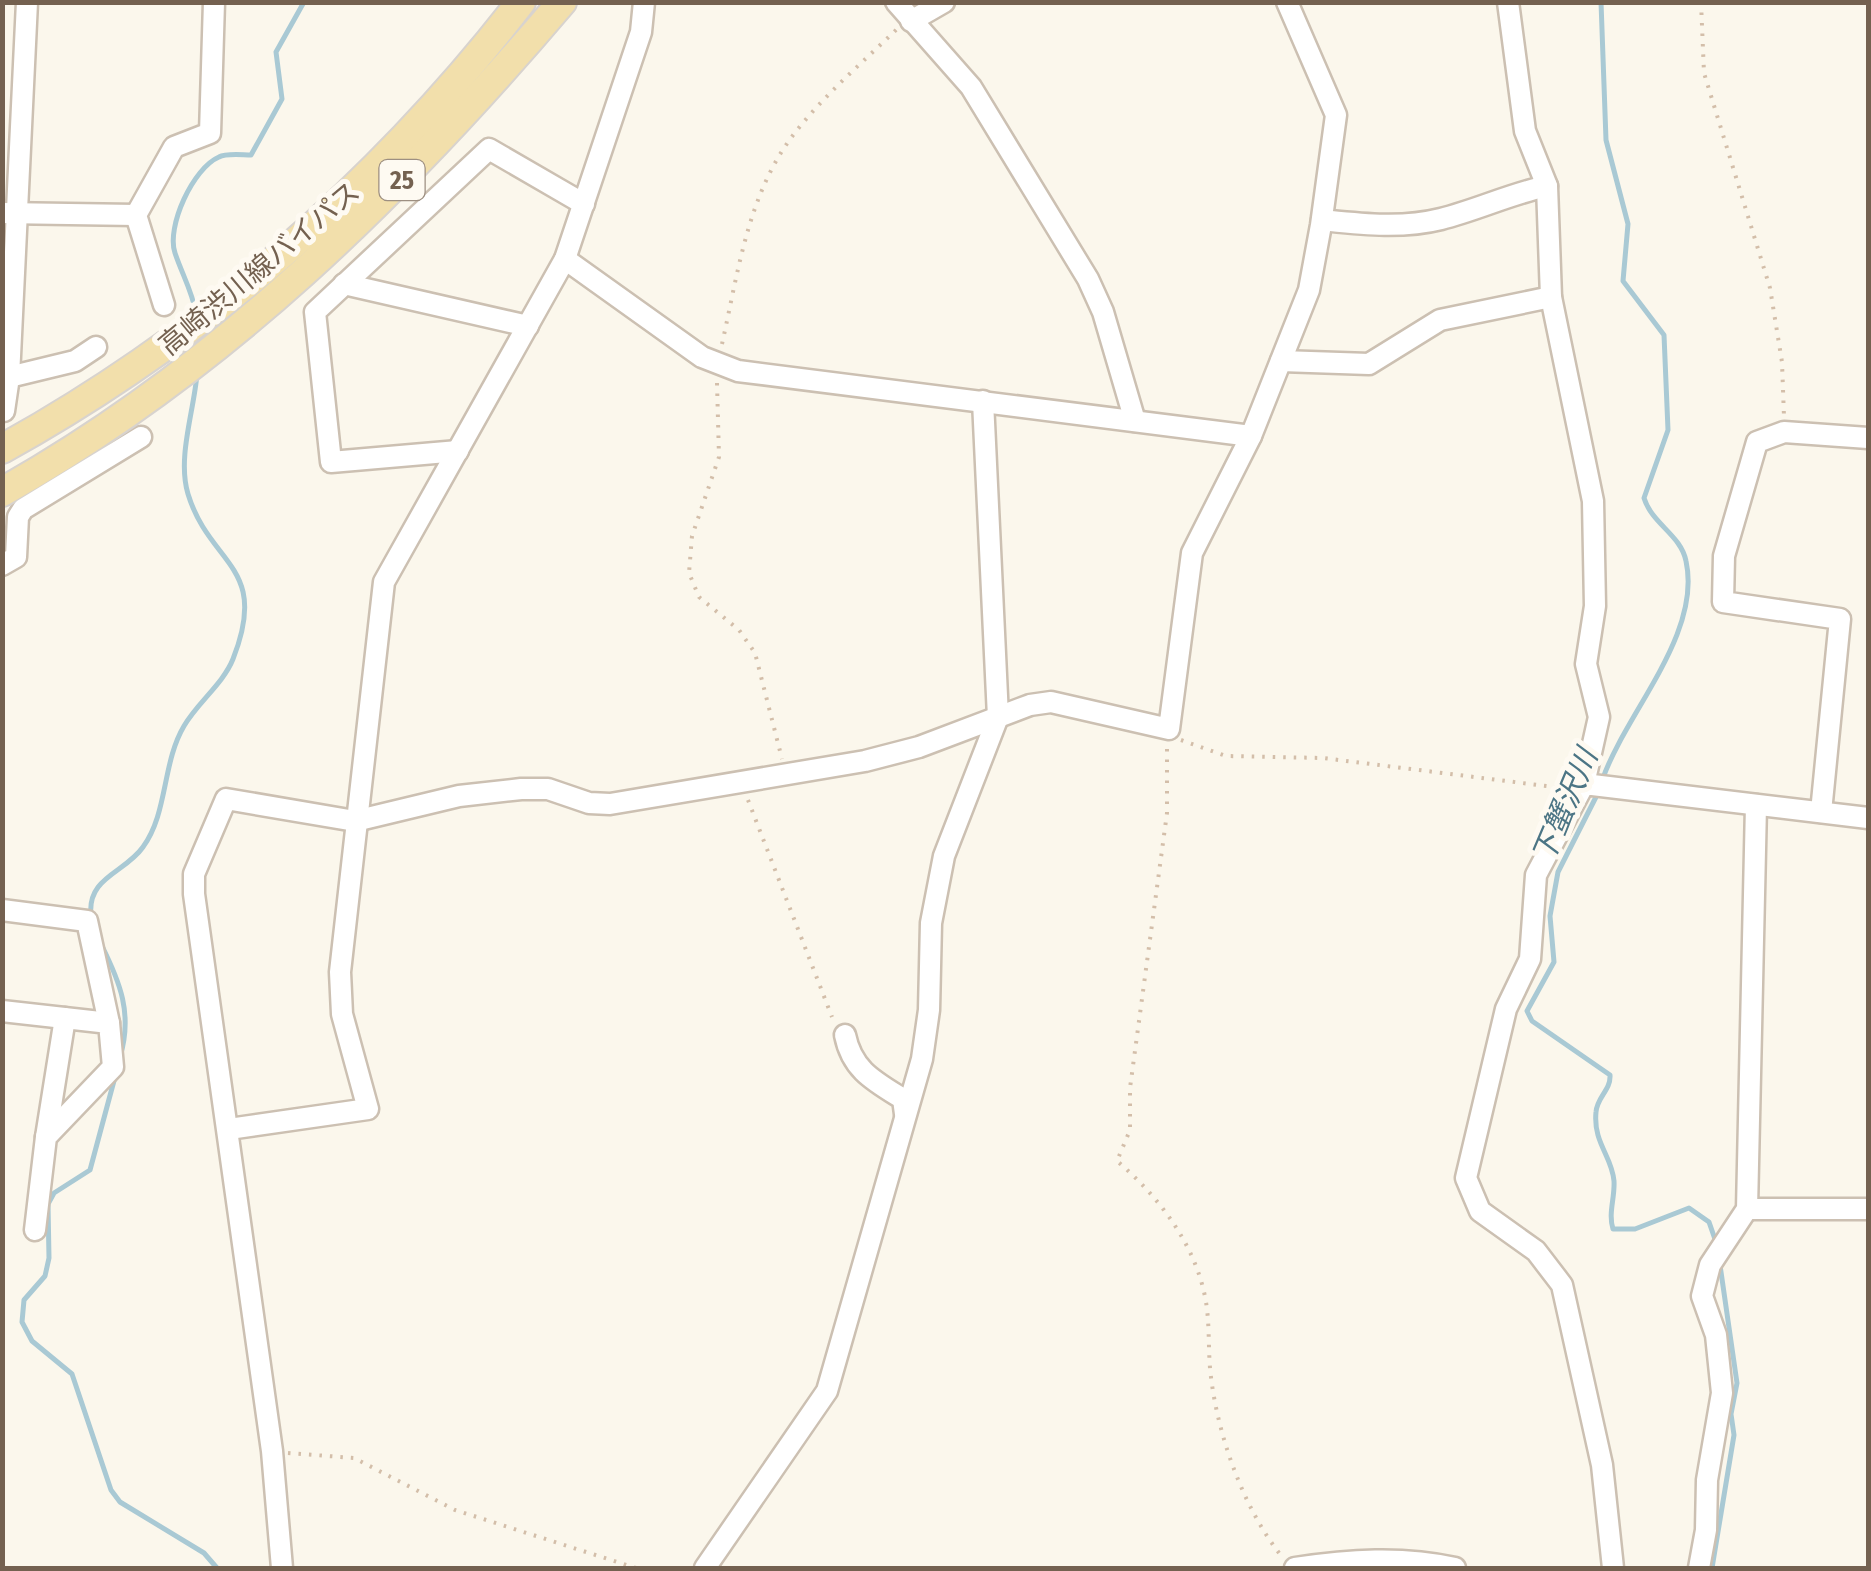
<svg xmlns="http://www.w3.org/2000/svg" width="1871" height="1571" font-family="'Fira Sans Condensed','Noto Sans JP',sans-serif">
  <rect width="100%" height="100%" fill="#fbf7ec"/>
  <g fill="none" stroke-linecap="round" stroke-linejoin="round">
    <g stroke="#a9c9d4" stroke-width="5">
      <path d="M1601,2L1606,140L1628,224L1623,281L1664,335L1668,430L1644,498C1652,524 1681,535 1686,561C1702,634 1627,711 1603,778"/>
      <path d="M196,313C192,291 182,274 175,253C166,227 193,168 219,157C226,153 242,155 251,155L282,99L276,52L304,2"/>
      <path d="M1598,793L1558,872L1550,916L1554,962L1527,1011L1532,1021L1610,1075C1611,1090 1597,1097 1596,1112C1593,1143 1612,1156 1614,1181C1615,1198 1608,1213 1613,1229H1635L1689,1208L1709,1222L1717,1245"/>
      <path d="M91,915C87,877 125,873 143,847C168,813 162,763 184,726C197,703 223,684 233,659C270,565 210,566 188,494C177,458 194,411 197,374"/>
      <path d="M101,944C120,982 133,1014 120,1057"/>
      <path d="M115,1077L90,1170L54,1193L48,1204L49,1258L45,1276L24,1300L22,1322L32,1341L72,1374L111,1490L120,1502L204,1553L217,1568"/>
      <path d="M1712,1568L1734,1435L1731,1414L1737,1383L1720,1265"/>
    </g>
    <defs>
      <g id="minor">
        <path d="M896,2L971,87L1088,279L1103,312L1135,421"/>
        <path d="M1508,2L1525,131L1547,186L1551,297L1593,501L1595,606L1586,664L1599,717L1584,784"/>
        <path d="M911,21L944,2"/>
        <path d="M2,213L136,215"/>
        <path d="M1322,220C1361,224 1401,229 1441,219C1477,210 1510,194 1547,186"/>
        <path d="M565,259L702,357L738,371L1251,436"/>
        <path d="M344,284L528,326"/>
        <path d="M164,305L136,215L174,147L210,133L214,2"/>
        <path d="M1281,361L1369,364L1440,320L1551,297"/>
        <path d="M2,379L9,377L27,2"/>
        <path d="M4,411L9,377L75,361L96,347"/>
        <path d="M458,451L331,462L315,312L489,149L584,204"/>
        <path d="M2,565L16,557L18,517L23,509L141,437"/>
        <path d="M1821,812L1840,619L1723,602L1724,556L1757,442L1784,432L1868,438"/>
        <path d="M2,910L87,921L109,1023"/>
        <path d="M2,1011L109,1023L113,1067L46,1137L35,1230"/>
        <path d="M845,1035C852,1070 874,1081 903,1099L905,1114"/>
        <path d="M229,1129L368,1109L342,1014L340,972L384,582L565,259L641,32L644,2"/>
        <path d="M46,1137L65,1018"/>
        <path d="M1747,1209H1868"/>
        <path d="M282,1568L272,1451L194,894V874L226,799L355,821L459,796L521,789H548L589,803L610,804L865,761L919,747L1030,705L1051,702L1169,729L1192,553L1251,436L1309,290L1321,225L1336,115L1287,2"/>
        <path d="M705,1568L827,1391L922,1059L929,1010L931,923L944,856L998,717L983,401"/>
        <path d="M1295,1568C1348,1560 1402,1556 1455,1568"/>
        <path d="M1613,1568L1602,1465L1562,1285L1536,1251L1480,1211L1466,1178L1506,1009L1530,959L1536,875L1584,784L1868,818"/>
        <path d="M1699,1568L1706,1530L1707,1480L1722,1393L1716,1335L1702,1296L1710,1265L1747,1209L1756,805"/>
      </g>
      <g id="major">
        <path d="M2,449C204,337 380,184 521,2"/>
        <path d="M2,492C222,368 400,193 562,2"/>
      </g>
    </defs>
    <use href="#minor" stroke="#ccc0b2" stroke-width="25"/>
    <use href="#major" stroke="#d8d3ce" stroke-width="32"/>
    <g stroke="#d3bea9" stroke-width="4" stroke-dasharray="2.5 8" stroke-linecap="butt">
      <path d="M1701,2L1704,73L1770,288L1782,362L1784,417"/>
      <path d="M722,344C738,273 748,193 794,134C824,95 862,63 897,29"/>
      <path d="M717,383L719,457L692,536L689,573L699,597L739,630L755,653L782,759"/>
      <path d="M1181,740L1226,756L1323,758L1562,788"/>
      <path d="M1167,749V813L1130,1088V1130L1117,1161C1157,1195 1192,1240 1204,1292C1210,1317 1208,1343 1210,1368C1216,1432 1243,1509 1283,1558"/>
      <path d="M748,800L832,1017"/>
      <path d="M288,1453L354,1458L455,1510L636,1568"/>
    </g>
    <use href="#minor" stroke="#fff" stroke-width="20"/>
    <use href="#major" stroke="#f2dfab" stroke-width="28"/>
  </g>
  <g text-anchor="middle" stroke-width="10" stroke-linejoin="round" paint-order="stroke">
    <rect fill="#fefaf2" stroke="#9d8f81" stroke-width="2.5" x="379.5" y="160" width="45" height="40" rx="8"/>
    <g font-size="25" font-weight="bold" fill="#746150">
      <text x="402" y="189">25</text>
    </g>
    <g font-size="28" fill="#746150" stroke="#fefaf2">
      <text transform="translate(259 268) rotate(-40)" y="10">高崎渋川線バイパス</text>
    </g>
    <g font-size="30" font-style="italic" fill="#4c7585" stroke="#fefaf2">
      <text transform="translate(1565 806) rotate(-67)" y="10">下蟹沢川</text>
    </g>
  </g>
  <rect width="1871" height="1571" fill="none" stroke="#746150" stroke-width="10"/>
</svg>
